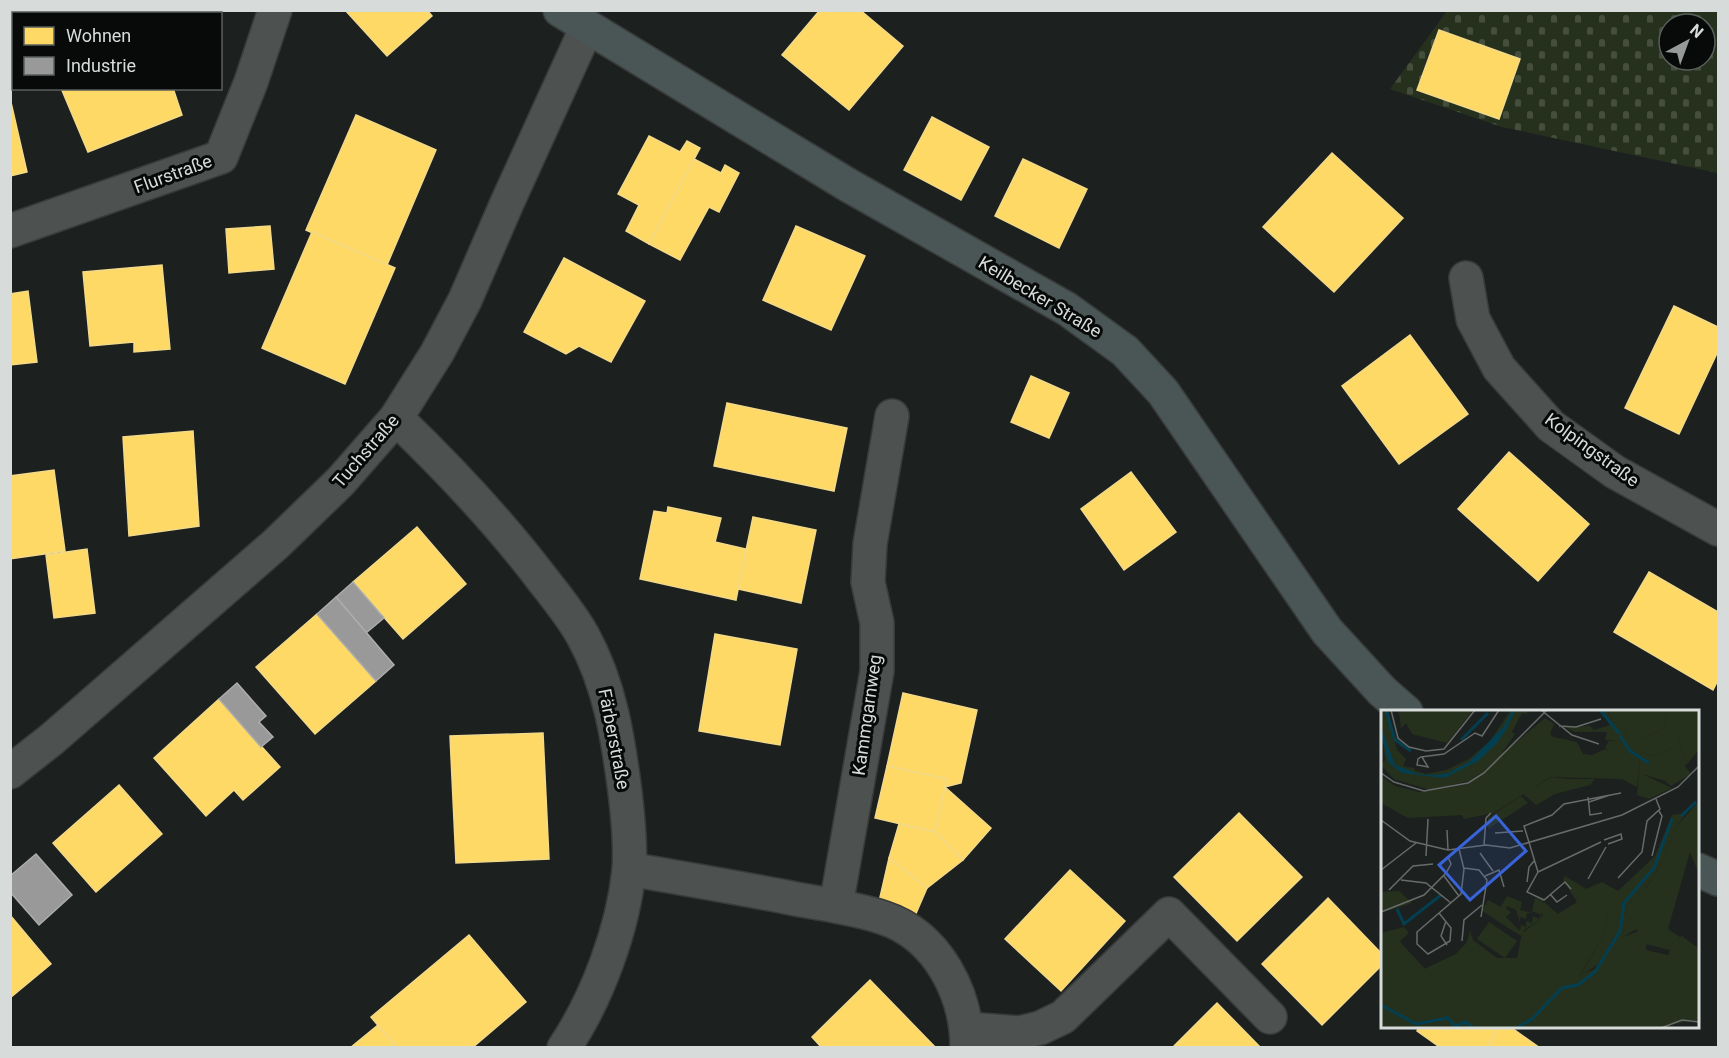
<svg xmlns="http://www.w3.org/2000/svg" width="1729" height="1058" font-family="Roboto,sans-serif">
  <defs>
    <pattern id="cemetery-stones" width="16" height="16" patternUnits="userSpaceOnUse" patternTransform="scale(1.5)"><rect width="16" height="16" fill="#26311d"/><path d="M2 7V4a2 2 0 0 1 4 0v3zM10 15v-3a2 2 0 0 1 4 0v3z" fill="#454e3d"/></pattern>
  </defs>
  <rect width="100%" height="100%" fill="#1c201f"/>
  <path fill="url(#cemetery-stones)" fill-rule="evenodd" d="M1447,11H1718V173L1502,127L1390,89ZM1669,24H1705V60H1669Z"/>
  <g fill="#ffd966" stroke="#f3da89" stroke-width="1.5">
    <path d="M345,10H427L432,16L387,56Z"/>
    <path d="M820,10H860L903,46L849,110L782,55Z"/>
    <path d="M1439,30L1520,59L1499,119L1417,90Z"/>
    <path d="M61,88H173L182,115L88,152Z"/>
    <path d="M10,98L27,172L10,176Z"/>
    <path d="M356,115L436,150L387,265L306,230Z"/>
    <path d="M932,117L989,147L961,200L904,170Z"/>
    <path d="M649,136L680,152L687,141L700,148L649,244L626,231L639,205L618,194Z"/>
    <path d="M1332,153L1403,218L1334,292L1263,227Z"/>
    <path d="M694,159L721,173L725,165L739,173L719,212L709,207L680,260L649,244Z"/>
    <path d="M1023,159L1087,189L1059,248L995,216Z"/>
    <path d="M270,226L274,269L229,273L226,229Z"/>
    <path d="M796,226L865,256L831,330L763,300Z"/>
    <path d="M312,232L395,268L345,384L262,348Z"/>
    <path d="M564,258L645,301L611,362L579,346L566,354L524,332Z"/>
    <path d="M162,265L170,349L134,352V342L90,346L83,272Z"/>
    <path d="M28,291L37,362L10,365V294Z"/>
    <path d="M1674,306L1718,327V351L1679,434L1625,408Z"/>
    <path d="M1410,335L1468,414L1399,464L1342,386Z"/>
    <path d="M1031,376L1069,393L1049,438L1011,422Z"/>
    <path d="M727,403L847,428L834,491L714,466Z"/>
    <path d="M193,431L199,526L129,536L123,437Z"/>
    <path d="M1509,452L1589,524L1538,581L1458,509Z"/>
    <path d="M54,470L65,551L10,559V476Z"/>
    <path d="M1131,472L1176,532L1124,570L1081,509Z"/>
    <path d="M668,507L721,518L715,542L746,549L736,600L640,579L654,511L667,513Z"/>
    <path d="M753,517L816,530L801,603L738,589Z"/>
    <path d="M417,527L466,584L403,639L353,582Z"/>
    <path d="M87,549L95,613L54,618L46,555Z"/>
    <path d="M1649,572L1718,612V680L1713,690L1614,632Z"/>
    <path d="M317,614L376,681L315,734L256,667Z"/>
    <path d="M715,634L797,649L780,745L699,731Z"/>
    <path d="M903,693L977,710L961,783L945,787L947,779L887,766Z"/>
    <path d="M219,699L280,767L243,800L234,790L206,816L154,758Z"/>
    <path d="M543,733L549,859L456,863L450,736Z"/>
    <path d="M887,766L947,779L935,832L875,818Z"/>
    <path d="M119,785L162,834L96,892L53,843Z"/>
    <path d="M945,787L991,828L963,860L935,832Z"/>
    <path d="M1239,813L1302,877L1237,941L1174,877Z"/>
    <path d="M899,824L935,832L963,860L927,888L889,858Z"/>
    <path d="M889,858L927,888L914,918L878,906Z"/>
    <path d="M1070,870L1125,921L1061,991L1005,939Z"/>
    <path d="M1328,898L1382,954V965L1322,1025L1262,964Z"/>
    <path d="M10,915L51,964L10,998Z"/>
    <path d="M469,935L526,1002L472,1048H397L371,1017Z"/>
    <path d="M870,980L936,1048H822L812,1037Z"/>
    <path d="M1217,1003L1261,1048H1172Z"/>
    <path d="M378,1025L397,1048H350Z"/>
    <path d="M1419,1026H1500L1486,1048H1441L1417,1031Z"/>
    <path d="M1500,1026H1509L1540,1048H1486Z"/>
  </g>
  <g fill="#999" stroke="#acadac" stroke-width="1.5">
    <path d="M353,582L384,618L366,633L336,597Z"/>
    <path d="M336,597L394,665L376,681L317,614Z"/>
    <path d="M237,683L266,716L259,722L273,737L261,747L219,699Z"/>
    <path d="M36,854L72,895L39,925L10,892V876Z"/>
  </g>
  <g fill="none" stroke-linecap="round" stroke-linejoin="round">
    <defs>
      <g id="minor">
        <path d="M10,231L221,157L251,82L275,10"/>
        <path d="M1466,278L1473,319L1499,368L1551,426L1615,472L1718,529"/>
        <path d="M396,418C449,469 499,522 543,580C557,598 572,616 583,636C610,685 618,738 625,792C628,817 631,845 629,870C623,929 597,999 564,1048"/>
        <path d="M10,772L52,739L277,543L341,481L396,418L437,353L465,300L507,203L587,27"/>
        <path d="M629,869C681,878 734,887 786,897C819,904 853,907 884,918C938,936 967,994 967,1048"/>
        <path d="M836,906L877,671V623L868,582L870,544L892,416"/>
        <path d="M967,1029L1019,1033L1040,1028L1063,1017L1169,914L1270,1017"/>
      </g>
      <g id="major">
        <path d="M560,10L848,185L1067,309L1125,351L1163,392L1327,631L1382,691L1406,712"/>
        <path d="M1698,870L1718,879"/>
      </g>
    </defs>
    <use href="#minor" stroke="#383b3a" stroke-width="36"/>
    <use href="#major" stroke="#383b3a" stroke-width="36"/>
    <use href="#minor" stroke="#4d5150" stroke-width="33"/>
    <use href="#major" stroke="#495655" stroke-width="33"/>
  </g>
  <g text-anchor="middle" stroke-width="6" stroke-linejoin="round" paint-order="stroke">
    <g font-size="18" fill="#d7dcda" stroke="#070a09">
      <text transform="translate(173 174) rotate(-20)" y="6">Flurstraße</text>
      <text transform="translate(1040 297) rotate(31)" y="6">Keilbecker Straße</text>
      <text transform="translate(1592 450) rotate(36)" y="6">Kolpingstraße</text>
      <text transform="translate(366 451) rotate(-49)" y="6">Tuchstraße</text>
      <text transform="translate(867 715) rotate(-82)" y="6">Kammgarnweg</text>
      <text transform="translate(614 739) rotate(79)" y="6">Färberstraße</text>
    </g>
  </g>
  <g transform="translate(1381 710)">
    <rect width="318" height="318" fill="#1c201f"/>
    <path d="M230,0H287L282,20L261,28V42L270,46L291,39L310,64L290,76L284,71L261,64L291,78L268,89L256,85L259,51L231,44L224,38L228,31H243L245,23L231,10L227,4ZM318,5V40L306,54L298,32ZM170,67L187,69H214L209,75L174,84L155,95L142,84ZM318,91V164L309,142L287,219L299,227L289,240L265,234L255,219L242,227L234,226L218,254L199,266L221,228L227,204L242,195L241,221L252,210L244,206L246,195L265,178L280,154L294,118ZM126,186L141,192L139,200L152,203H146L145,209L139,207V213L135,200L126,196L125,199L130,202L125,207L139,221L140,215L145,217V211L151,213L152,206L158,209L160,205L151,201L154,188L162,191L160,209L143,220L140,226L101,201L107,190L120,197ZM20,233L45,260L39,261L23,249Z" fill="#26311d"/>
    <path d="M17,0H92L66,33L31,24L25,13L20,14ZM218,0H230L227,4L231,10L245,21L244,31L224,30L226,22H194L184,17L209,16L213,20L229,15ZM287,0H318L315,12L298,32L306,54L303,56L291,39L270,46L261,42V28L282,20ZM164,8L173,14L169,24L172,27L196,32L202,44L211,45L224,39L232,44L255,48L259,51L256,77L241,69L169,67L113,103L83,109L81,105L27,108L0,93V66L14,76L38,82L84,75ZM13,29L16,40L25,49L22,56L33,58L35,63L14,55L8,36ZM318,87L294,118L280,154L264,179L246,195L244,206L252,210L255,218L239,220L237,207L242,196L227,204L221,228L199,265L214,259L238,224L242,227L261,220L266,224L265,240L287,245L293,231L301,226L318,239V313L312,310L278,318H0V223L23,217L28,223L19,231L25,244L23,248L39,261L75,244L86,232L89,220L92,230L116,248H136L141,223L160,209L162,204L157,202L163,192L177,204L196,192L182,170L184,166L205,179L221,172L237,181L274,146L291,105L304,103ZM18,181L31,193L0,203V182Z" fill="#26311d"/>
    <path d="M140,86L147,93L107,119V108Z" fill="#26311d"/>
    <path d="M0,0H13L8,1L13,26L31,40L14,31L11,33L17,55L45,64L65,60L88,49L109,31L130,0H146V4L141,3L131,22L134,24L117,49L88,71L49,80L13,69L0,55L4,50ZM18,0H40L20,18Z" fill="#26311d"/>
    <path d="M108,212L136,231L124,248L96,229Z" fill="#26311d"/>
    <path d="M123,16L126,18L116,33L97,51L63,68L21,63L8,53L0,26V17L14,55L38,64L54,65L67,63L88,52Z" fill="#033f50"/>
    <path fill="none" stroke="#033f50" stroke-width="3" d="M5,0L14,30L30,41M219,0L239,24M122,21L133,0M239,26L249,41L268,53M80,30L107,3M300,106L315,92M16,199L23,214L60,185M0,295L35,314L67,308L74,316L85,312L92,318M135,318L151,309L181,278L197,275L214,262L239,221L243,193L273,158L291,109"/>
    <path fill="none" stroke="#676b6a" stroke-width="1.5" d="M10,0L17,28L28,37L45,41L63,39L94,0M160,0L191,25L218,34M178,16L195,17L220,9M41,47L47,57L36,55L37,49L40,47L63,44L94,23L101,26L118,0M0,63L13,72L43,81L87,73L103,63L166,0M207,87L209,105L221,103M208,92L229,85M0,110L29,131L67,140L105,135L129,138L241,105L297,77L318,56M66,120L67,140M114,123L142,121M223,130L240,124L241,129L227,134M103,135L105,108L110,103M99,143L112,161M45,146L47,109M271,146L281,106L278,101M83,158L98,160L106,170L100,207M0,160L35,133M157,162L220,132M63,166L78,186M104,166L118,160L123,177M237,168L261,142L266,111L279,99L275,89M207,169L225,137M20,170L45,173L70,193M146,172L148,157L153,151M190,179L184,172L163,190L146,182L157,162L143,116L171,105L183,94L240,83M8,180L32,156L52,154M169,184L176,192L186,185M0,202L43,185L65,163L70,154L67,147M58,203L70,218L69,231L47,244L36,234V222L80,184L83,159L78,139M65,211L60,226L66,235M81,231L83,210L101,195M280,318L301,310L318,312"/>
    <path fill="#3963d8" fill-opacity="0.15" stroke="#3963d8" stroke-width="3" d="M115,106L145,141L89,190L58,155Z"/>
    <rect width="318" height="318" fill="none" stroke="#d7dcda" stroke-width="3"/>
  </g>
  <rect width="1729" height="1058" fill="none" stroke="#d7dcda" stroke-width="24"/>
  <rect x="12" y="12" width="210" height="78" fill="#070a09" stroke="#5a5e5d" stroke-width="1.5"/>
  <rect x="24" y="27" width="30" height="18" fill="#ffd966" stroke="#5a5e5d" stroke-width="1.5"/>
  <text x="66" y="42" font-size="18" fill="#d7dcda">Wohnen</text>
  <rect x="24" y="57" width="30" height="18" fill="#999999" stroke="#5a5e5d" stroke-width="1.5"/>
  <text x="66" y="72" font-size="18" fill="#d7dcda">Industrie</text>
  <g transform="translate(1687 42) rotate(41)"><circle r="28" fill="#070a09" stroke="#5a5e5d" stroke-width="1.5"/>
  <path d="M0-4.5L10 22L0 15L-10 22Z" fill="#969a99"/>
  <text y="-9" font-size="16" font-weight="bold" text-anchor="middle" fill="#d7dcda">N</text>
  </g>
</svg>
